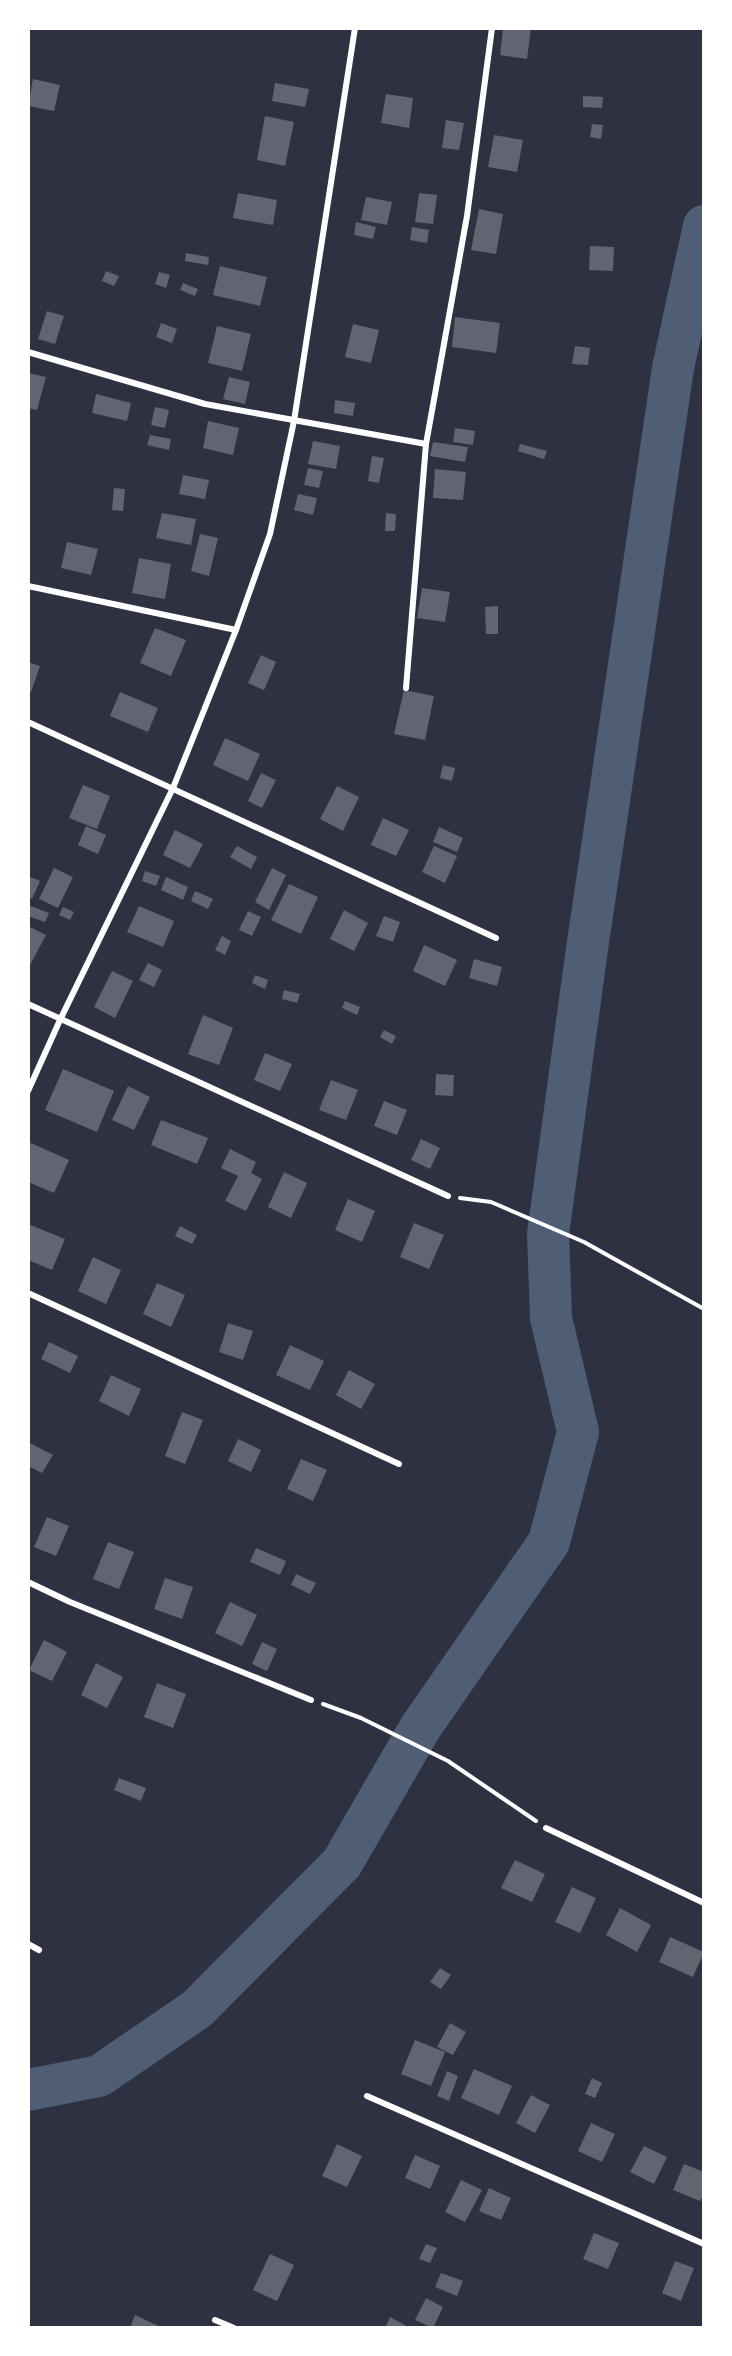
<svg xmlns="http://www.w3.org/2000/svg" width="732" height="2356" font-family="Spectral,serif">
  <rect width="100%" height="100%" fill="#2d3142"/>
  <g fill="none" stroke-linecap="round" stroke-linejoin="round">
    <path stroke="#4f5d75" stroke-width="42" d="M28,2090L99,2076L197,2009L342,1863L420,1728L549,1542L578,1432L551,1318L548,1234L587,949L673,368L704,226"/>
  </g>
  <g fill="#626471">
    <path d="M503,28H531L527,59L500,55Z"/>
    <path d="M33,79L60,85L54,111L28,106Z"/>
    <path d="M275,83L309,89L305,107L272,101Z"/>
    <path d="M386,94L413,98L409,128L381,123Z"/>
    <path d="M583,96L603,97L602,108L583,107Z"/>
    <path d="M265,116L294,122L285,166L257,160Z"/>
    <path d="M446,120L464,123L459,150L442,148Z"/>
    <path d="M592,124L603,125L601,139L590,137Z"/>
    <path d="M494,135L523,140L517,172L488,167Z"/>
    <path d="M238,193L277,200L273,225L233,218Z"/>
    <path d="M419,193L437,195L433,224L415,222Z"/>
    <path d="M366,197L392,202L387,225L361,220Z"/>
    <path d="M479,209L503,214L496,254L471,250Z"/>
    <path d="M356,222L376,227L373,239L354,235Z"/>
    <path d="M412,227L429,230L427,243L410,240Z"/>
    <path d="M590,246L614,247L613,271L589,270Z"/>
    <path d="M186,253L209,257L208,265L185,261Z"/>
    <path d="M220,266L267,277L260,306L213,295Z"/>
    <path d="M106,271L119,276L114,286L102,281Z"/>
    <path d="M159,272L170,275L166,288L155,284Z"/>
    <path d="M183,283L198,289L195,296L180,290Z"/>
    <path d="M47,311L64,316L55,344L38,339Z"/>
    <path d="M455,317L500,323L496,353L452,347Z"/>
    <path d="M161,323L177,329L172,343L156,337Z"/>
    <path d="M353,324L379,330L371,363L345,357Z"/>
    <path d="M217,326L251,334L242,371L208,363Z"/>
    <path d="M575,346L590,348L588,365L572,364Z"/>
    <path d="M28,373L46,377L37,410L28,408Z"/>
    <path d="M229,377L250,382L245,404L223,399Z"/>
    <path d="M96,394L131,403L127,421L92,413Z"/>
    <path d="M335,400L355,403L353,416L334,413Z"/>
    <path d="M155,407L169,410L165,428L151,425Z"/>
    <path d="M208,421L239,428L233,455L203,448Z"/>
    <path d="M455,428L475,431L473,445L453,442Z"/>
    <path d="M150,435L171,439L169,450L147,445Z"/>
    <path d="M313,441L340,446L336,469L308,464Z"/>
    <path d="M433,442L468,447L465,462L430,456Z"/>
    <path d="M520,444L547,451L544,459L518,451Z"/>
    <path d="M372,456L384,458L379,483L368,481Z"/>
    <path d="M308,468L323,471L319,488L304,485Z"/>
    <path d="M435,469L466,472L463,500L433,498Z"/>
    <path d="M183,475L209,480L205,499L179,494Z"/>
    <path d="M114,488L125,489L123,511L112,510Z"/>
    <path d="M298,494L317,498L313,515L294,510Z"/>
    <path d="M162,513L196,519L191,545L156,538Z"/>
    <path d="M386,513L396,514L395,531H385Z"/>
    <path d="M200,534L218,538L209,576L191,571Z"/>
    <path d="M67,542L98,549L91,575L61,568Z"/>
    <path d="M139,558L171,564L165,599L132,593Z"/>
    <path d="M422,588L450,592L445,622L417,618Z"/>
    <path d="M498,606V634H486L485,607Z"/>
    <path d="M155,628L186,640L171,676L140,663Z"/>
    <path d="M261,655L276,662L264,690L248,683Z"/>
    <path d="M28,662L40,666L31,692L28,691Z"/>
    <path d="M404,690L434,696L425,740L394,734Z"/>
    <path d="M120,692L158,708L148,732L110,716Z"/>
    <path d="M225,738L260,754L248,781L213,765Z"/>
    <path d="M443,765L455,768L452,781L440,778Z"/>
    <path d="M261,773L276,780L262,808L248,801Z"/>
    <path d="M83,785L110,796L97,829L69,818Z"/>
    <path d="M337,786L359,797L343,831L320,819Z"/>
    <path d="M383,818L409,830L396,856L371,845Z"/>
    <path d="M86,826L106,835L98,854L78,845Z"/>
    <path d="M439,827L463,838L457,852L433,842Z"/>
    <path d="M175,830L203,844L190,868L163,855Z"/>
    <path d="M237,846L257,857L251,869L230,857Z"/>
    <path d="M434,846L457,856L445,883L422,872Z"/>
    <path d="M54,868L73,877L58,908L39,899Z"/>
    <path d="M272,868L286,875L269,910L255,902Z"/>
    <path d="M145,871L160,876L156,886L142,881Z"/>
    <path d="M28,876L40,881L32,899L28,897Z"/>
    <path d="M166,877L188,887L183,900L161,890Z"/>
    <path d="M289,884L318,897L301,934L271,920Z"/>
    <path d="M195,891L213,899L208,909L191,901Z"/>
    <path d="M28,905L49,913L45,922L28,916Z"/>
    <path d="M139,906L174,921L163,947L127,932Z"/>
    <path d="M63,907L74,912L70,920L59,915Z"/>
    <path d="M344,910L368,923L354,951L330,939Z"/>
    <path d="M248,911L261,917L252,936L239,930Z"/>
    <path d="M384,916L400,922L393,942L376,936Z"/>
    <path d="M28,926L46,935L28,969Z"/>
    <path d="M222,936L231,941L225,955L215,950Z"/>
    <path d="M424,945L457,960L445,986L413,971Z"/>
    <path d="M474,959L502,967L497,986L469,978Z"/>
    <path d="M148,963L162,970L154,987L139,980Z"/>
    <path d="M112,971L133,981L115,1018L94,1007Z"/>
    <path d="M255,975L268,980L265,989L252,983Z"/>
    <path d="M284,990L300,994L297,1003L282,999Z"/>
    <path d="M345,1001L360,1007L357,1015L342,1008Z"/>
    <path d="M203,1015L233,1028L219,1065L188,1054Z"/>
    <path d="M384,1030L396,1036L392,1044L380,1037Z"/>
    <path d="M265,1053L292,1064L280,1091L254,1080Z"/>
    <path d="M63,1069L114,1091L97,1132L45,1110Z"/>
    <path d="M436,1074L454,1075L453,1096L435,1095Z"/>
    <path d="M331,1080L358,1090L346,1120L319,1110Z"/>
    <path d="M128,1086L150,1097L134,1130L112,1120Z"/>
    <path d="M384,1101L407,1110L397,1135L374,1126Z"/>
    <path d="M161,1120L208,1138L197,1164L151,1145Z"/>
    <path d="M421,1139L440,1148L430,1169L411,1160Z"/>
    <path d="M31,1143L69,1160L54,1193L28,1182V1148Z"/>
    <path d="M230,1149L256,1162L251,1173L262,1179L246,1211L225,1201L238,1176L221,1168Z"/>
    <path d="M284,1172L307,1183L291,1218L268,1207Z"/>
    <path d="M348,1199L375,1211L362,1242L335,1230Z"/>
    <path d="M414,1223L444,1235L429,1269L400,1257Z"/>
    <path d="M28,1224L65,1239L52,1270L28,1260Z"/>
    <path d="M180,1226L197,1235L192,1244L175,1236Z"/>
    <path d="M93,1257L121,1270L106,1304L78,1291Z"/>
    <path d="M157,1283L185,1295L171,1327L143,1314Z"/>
    <path d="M228,1323L253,1331L243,1360L219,1352Z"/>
    <path d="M49,1342L78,1356L70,1373L41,1359Z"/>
    <path d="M290,1345L324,1361L310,1390L276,1375Z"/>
    <path d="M349,1370L375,1384L361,1409L336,1395Z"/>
    <path d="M111,1375L141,1389L129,1416L99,1401Z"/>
    <path d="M182,1412L203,1420L185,1464L165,1456Z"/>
    <path d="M238,1439L261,1450L251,1472L228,1461Z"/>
    <path d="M28,1442L53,1455L42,1473L28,1466Z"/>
    <path d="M301,1459L327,1470L313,1501L287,1489Z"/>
    <path d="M47,1517L69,1526L56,1556L34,1547Z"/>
    <path d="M108,1542L134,1552L119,1589L93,1579Z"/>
    <path d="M256,1548L286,1561L280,1575L250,1562Z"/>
    <path d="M296,1574L316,1583L310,1594L291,1585Z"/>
    <path d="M165,1578L193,1587L182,1619L154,1609Z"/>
    <path d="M230,1602L257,1615L242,1646L215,1633Z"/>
    <path d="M44,1640L67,1652L52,1681L29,1670Z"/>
    <path d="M262,1642L277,1649L267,1671L252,1664Z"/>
    <path d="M96,1663L123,1677L107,1708L81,1695Z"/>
    <path d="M157,1683L186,1694L173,1728L144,1717Z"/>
    <path d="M119,1778L146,1788L141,1801L114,1790Z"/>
    <path d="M515,1860L545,1874L532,1902L501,1888Z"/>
    <path d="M572,1887L596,1898L580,1933L555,1922Z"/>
    <path d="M620,1908L651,1925L637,1952L606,1935Z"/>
    <path d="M670,1937L704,1952L693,1977L659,1962Z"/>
    <path d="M440,1968L451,1975L441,1989L430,1982Z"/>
    <path d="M450,2023L466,2032L453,2055L437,2047Z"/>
    <path d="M415,2040L445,2052L431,2086L401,2074Z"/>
    <path d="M474,2069L512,2086L499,2115L461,2098Z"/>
    <path d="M447,2071L458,2076L449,2101L437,2096Z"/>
    <path d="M592,2078L602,2083L595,2098L585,2094Z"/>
    <path d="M531,2095L550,2105L535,2133L516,2123Z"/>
    <path d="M591,2123L615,2134L602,2162L578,2151Z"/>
    <path d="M337,2144L362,2156L347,2187L322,2176Z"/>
    <path d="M644,2146L667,2157L654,2184L630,2172Z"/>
    <path d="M415,2155L440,2166L430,2189L405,2178Z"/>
    <path d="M684,2164L704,2172V2194L700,2201L673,2190Z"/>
    <path d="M461,2180L482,2190L465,2222L445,2212Z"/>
    <path d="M489,2188L511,2198L501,2220L479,2211Z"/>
    <path d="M594,2233L619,2243L608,2269L583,2259Z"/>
    <path d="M426,2244L437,2248L430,2263L419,2259Z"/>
    <path d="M270,2254L294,2265L277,2301L253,2290Z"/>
    <path d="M675,2261L694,2268L681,2301L662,2293Z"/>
    <path d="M441,2273L463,2281L457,2296L435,2287Z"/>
    <path d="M426,2298L443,2307L433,2328L415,2320Z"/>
    <path d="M135,2315L163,2328H130Z"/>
    <path d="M390,2317L410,2328H385Z"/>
  </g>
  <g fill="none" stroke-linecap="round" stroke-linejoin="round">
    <g stroke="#fff" stroke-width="4">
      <path d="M460,1198L491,1202L584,1242L704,1309"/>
      <path d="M323,1704L361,1718L448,1761L536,1821"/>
    </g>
    <g stroke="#fff" stroke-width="6">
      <path d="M28,352L205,404L426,444"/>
      <path d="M28,586L236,630"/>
      <path d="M406,688L426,444L467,216L492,28"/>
      <path d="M28,722L496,938"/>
      <path d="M28,1004L448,1196"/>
      <path d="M28,1091L60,1020L173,788L236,630L270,534L294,421L355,28"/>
      <path d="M28,1293L399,1464"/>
      <path d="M28,1582L70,1602L311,1700"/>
      <path d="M546,1828L704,1903"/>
      <path d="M28,1944L39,1950"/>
      <path d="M367,2096L704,2244"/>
      <path d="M215,2320L234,2328"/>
    </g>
  </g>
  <rect width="732" height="2356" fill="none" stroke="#ffffff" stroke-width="60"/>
</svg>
